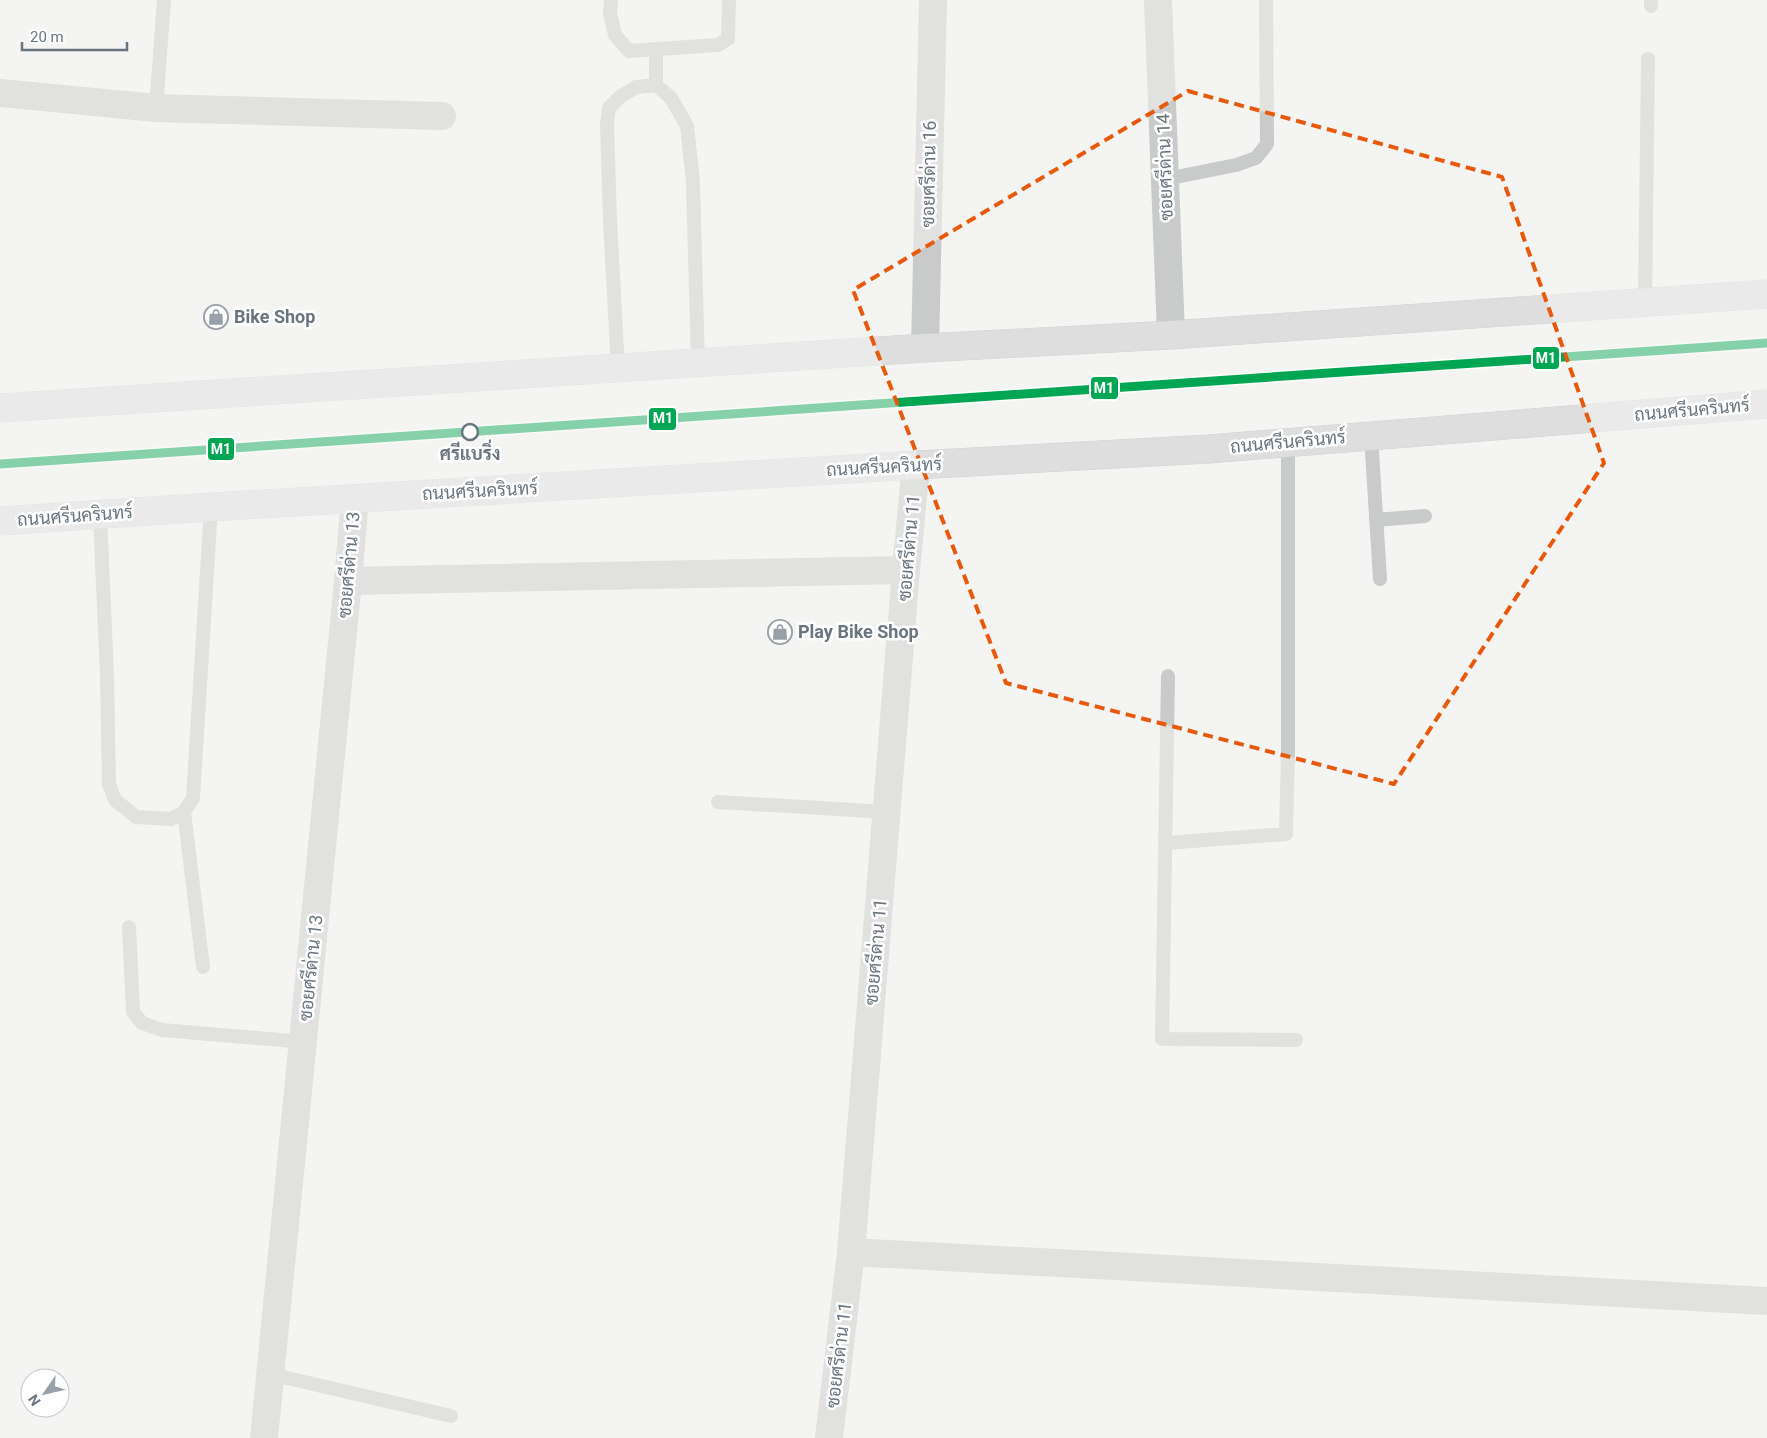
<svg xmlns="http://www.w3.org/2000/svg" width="1767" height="1438" font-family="Roboto,Sarabun,sans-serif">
  <rect width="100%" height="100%" fill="#f4f4f3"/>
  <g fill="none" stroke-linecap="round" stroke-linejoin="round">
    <defs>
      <g id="primary">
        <path d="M0,408L925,348L1171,335L1767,294"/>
        <path d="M0,521L211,507L916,465L1209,449L1767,404"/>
      </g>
    </defs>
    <use href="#primary" stroke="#d1d2d2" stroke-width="29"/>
    <g stroke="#c9caca" stroke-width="14">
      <path d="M611,0L610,13L615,35L629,51L718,45L728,39L729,0"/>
      <path d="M1651,6V0"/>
      <path d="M656,50V85"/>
      <path d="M156,108L164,0"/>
      <path d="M1166,179L1236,165L1256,158L1267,144L1266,0"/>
      <path d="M1645,302L1648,59"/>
      <path d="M618,369L610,221L607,124L609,108L620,97L636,87L656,85L671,98L687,126L693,182L698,364"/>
      <path d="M1371,436L1380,579"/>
      <path d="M100,515L107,677L109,784L115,800L136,817L171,819L184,812L193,798L211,507"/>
      <path d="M1376,520L1425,516"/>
      <path d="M1168,676L1162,1039L1296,1040"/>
      <path d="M718,802L887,812"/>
      <path d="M184,812L203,967"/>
      <path d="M1166,843L1286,834L1288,752V442"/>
      <path d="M129,927L133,1012L142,1023L162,1030L304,1042"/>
      <path d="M270,1374L451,1416"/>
    </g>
    <g stroke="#c9caca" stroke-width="28">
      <path d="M1158,0L1171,335"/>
      <path d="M0,93L156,108L442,116"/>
      <path d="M925,348L933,0"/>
      <path d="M348,581L906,570"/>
      <path d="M851,1252L1767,1301"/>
      <path d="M264,1438L348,581L355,498"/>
      <path d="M829,1438L851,1252L906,570L916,465"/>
    </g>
    <use href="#primary" stroke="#dededf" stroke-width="28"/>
    <defs>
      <path id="metro-1" d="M0,464L1767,343"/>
    </defs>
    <use href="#metro-1" stroke="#fff" stroke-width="12"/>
    <use href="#metro-1" stroke="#00a651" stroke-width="9"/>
  </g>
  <path d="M0 0H1767V1438H0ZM1188,91L1502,177L1604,463L1394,784L1006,683L853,290Z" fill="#f4f4f3" fill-opacity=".55" fill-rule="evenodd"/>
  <path fill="none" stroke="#e8590c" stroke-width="4" stroke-dasharray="10 6" stroke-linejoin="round" d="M1188,91L1502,177L1604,463L1394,784L1006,683L853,290Z"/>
  <defs>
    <symbol id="shop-ring" viewBox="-11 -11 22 22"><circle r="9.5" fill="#fff" stroke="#99a1a8" stroke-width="1.5"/><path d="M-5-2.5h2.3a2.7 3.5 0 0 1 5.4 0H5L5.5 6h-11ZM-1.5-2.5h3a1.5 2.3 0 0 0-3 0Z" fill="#99a1a8"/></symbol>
  </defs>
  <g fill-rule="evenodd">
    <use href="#shop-ring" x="202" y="303" width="28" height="28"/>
    <use href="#shop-ring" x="766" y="618" width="28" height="28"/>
  </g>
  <circle fill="#fff" stroke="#68757f" stroke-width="2.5" cx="470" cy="432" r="8"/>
  <g text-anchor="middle" stroke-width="5" stroke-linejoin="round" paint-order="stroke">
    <g font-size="18" fill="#68757f" stroke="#fff">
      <text transform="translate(1165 167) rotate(-92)" y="6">ซอยศรีด่าน 14</text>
      <text transform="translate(929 174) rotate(-89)" y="6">ซอยศรีด่าน 16</text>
      <text transform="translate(1692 410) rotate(-5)" y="6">ถนนศรีนครินทร์</text>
      <text transform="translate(1288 442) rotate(-5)" y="6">ถนนศรีนครินทร์</text>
      <text transform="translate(884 467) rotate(-3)" y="6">ถนนศรีนครินทร์</text>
      <text transform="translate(480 491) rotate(-3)" y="6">ถนนศรีนครินทร์</text>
      <text transform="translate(75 516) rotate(-4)" y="6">ถนนศรีนครินทร์</text>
      <text transform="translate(909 548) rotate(-85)" y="6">ซอยศรีด่าน 11</text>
      <text transform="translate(349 565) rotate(-85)" y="6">ซอยศรีด่าน 13</text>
      <text transform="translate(876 952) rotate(-85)" y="6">ซอยศรีด่าน 11</text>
      <text transform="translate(311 968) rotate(-84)" y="6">ซอยศรีด่าน 13</text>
      <text transform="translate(839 1355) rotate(-83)" y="6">ซอยศรีด่าน 11</text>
    </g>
    <g font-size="18" font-weight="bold" fill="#68757f" stroke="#fff" text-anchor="start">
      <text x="234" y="323">Bike Shop</text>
      <text x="798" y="638">Play Bike Shop</text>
    </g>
    <g font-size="18" font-weight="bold" fill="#68757f" stroke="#fff">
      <text x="470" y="460">ศรีแบริ่ง</text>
    </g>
  </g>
  <g stroke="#fff" stroke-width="2">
    <rect x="1532" y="346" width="28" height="24" rx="5" fill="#00a651"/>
    <rect x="1090" y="376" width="29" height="24" rx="5" fill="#00a651"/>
    <rect x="648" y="407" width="29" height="24" rx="5" fill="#00a651"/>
    <rect x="207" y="437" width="28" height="24" rx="5" fill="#00a651"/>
  </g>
  <g font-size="14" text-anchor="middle" font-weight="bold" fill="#fff">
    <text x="1546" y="363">M1</text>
    <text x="1104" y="393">M1</text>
    <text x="663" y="423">M1</text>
    <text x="221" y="454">M1</text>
  </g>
  <g transform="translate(45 1393) rotate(236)"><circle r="24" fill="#ffffff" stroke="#c3c8cc"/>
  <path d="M0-4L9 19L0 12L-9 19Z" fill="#99a1a8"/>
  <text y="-8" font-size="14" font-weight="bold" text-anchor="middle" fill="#68757f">N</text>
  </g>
  <path d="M22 42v8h105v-8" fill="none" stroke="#68757f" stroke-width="2.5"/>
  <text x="30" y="42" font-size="15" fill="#68757f" stroke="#ffffff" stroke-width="4" paint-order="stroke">20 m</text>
</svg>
